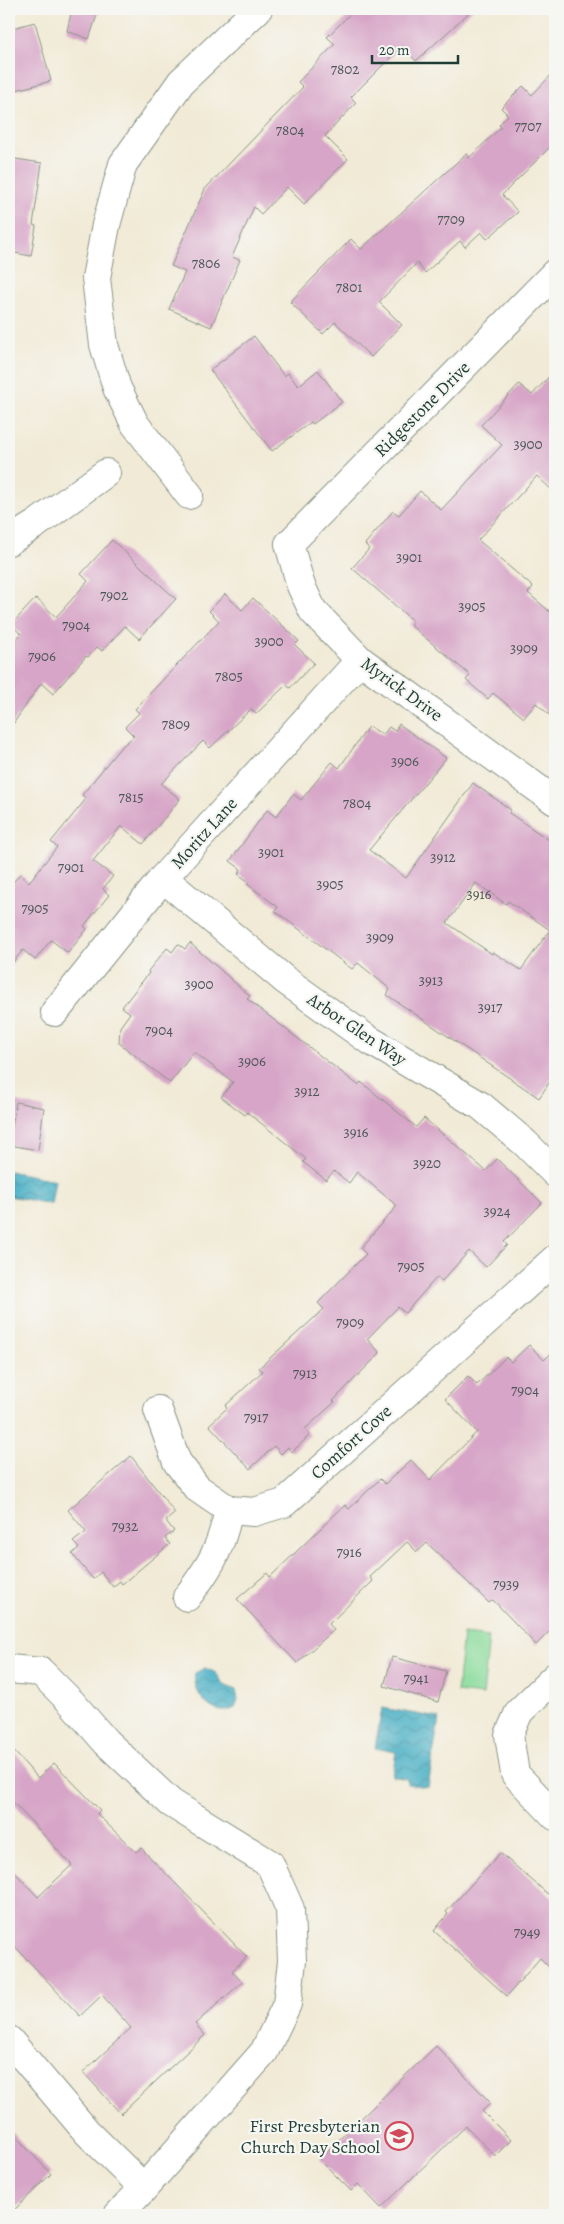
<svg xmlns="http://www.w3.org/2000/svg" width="564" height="2224" font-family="Alegreya,serif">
  <defs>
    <pattern id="water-waves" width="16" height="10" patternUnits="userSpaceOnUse" patternTransform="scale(1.25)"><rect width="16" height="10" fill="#46afc5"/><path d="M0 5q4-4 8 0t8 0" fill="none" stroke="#3a90a1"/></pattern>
  </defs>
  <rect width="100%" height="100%" fill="#f6f6f2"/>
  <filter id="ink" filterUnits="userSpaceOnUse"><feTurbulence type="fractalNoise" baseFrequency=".02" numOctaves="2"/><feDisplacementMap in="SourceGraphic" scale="10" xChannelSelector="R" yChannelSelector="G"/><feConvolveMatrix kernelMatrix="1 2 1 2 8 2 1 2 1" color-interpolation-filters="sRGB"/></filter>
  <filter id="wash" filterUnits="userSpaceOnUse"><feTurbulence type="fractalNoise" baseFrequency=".0096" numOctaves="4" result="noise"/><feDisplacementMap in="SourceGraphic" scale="20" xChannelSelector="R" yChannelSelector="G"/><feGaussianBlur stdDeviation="1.12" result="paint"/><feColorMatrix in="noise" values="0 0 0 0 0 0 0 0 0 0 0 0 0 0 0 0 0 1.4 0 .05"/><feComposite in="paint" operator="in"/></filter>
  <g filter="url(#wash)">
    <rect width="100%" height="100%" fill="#f1ead6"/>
    <path fill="#8adb9b" stroke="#548c68" d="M463,1634L489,1637L483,1695L457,1692Z"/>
    <g fill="url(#water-waves)" stroke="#32767c">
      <path d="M9,1171L55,1180L51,1204L9,1196Z"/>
      <path d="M205,1668L216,1673L224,1685L236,1690L238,1699L235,1708C212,1720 192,1693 195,1673Z"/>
      <path d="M382,1708L439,1718L428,1787L407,1784V1779L392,1776L396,1752L375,1748Z"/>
    </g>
    <g id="blocks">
      <g fill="#d7a5c7" fill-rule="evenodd">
        <path d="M72,9H99L89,39L67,31Z"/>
        <path d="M355,9H473L416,61L402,46L351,97L356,103L325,136L348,159L304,204L287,187L261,214L254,207L232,257L240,260L211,327L169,309L185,272L171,266L205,189L303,87L298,82L335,44L327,37Z"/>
        <path d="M35,22L51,81L12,91L9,79V29Z"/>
        <path d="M555,71V142L502,195L518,212L487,239L481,232L465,247L460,241L425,273L417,263L379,302L402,325L371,357L335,322L323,334L290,302L351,239L361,249L466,154L469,158L501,127L499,125L508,115L501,108L523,86L532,95Z"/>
        <path d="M9,158L42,163L33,225L36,226L31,256L9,252Z"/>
        <path d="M254,336L284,376L288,373L298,386L318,370L342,402L313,424L311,422L272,451L210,370Z"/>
        <path d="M555,370V493L537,476L478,540L533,587L528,593L555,616V720L536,703L524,718L493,693L488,699L466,680L470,675L410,625L413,621L352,568L369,549L365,544L393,511L399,515L420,491L441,510L502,445L481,425L519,384L532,395Z"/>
        <path d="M112,540L176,599L139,639L125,626L102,651L97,647L88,657L86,656L53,694L41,683L9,730V647L21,634L11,625L36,598L56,617L88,581L81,574Z"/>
        <path d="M225,594L242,610L253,598L299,641L295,645L314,663L290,688L286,685L256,714L251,709L210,748L203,741L161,784L180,799L143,844L121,826L93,861L113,876L103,889L109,895L84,926L87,929L68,953L51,940L35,960L23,950L9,967V887L20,874L29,882L57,847L51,842L86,799L82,795L119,749L134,736L125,727L139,713L135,709L219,621L209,611Z"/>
        <path d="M399,724L446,758L369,850L406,878L473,783L511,810L509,813L555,844V1074L539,1098L387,995L390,989L358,963L352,969L275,911L278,907L247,884L249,882L238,874L241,869L230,861L267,810L276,817L293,794L301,800L332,762L339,768L369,726L383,735L389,727L395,731ZM476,883L506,904L508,901L550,930L521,970L493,952L492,954L447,923Z"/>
        <path d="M190,943L250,996L247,999L358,1085L361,1082L416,1127L424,1118L486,1171L497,1159L542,1203L504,1242L507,1245L486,1267L469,1251L442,1281L437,1277L405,1313L398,1307L367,1339L380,1353L333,1401L335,1402L305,1429L310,1435L292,1452L288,1447L281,1454L274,1446L250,1469L209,1425L227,1408L225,1406L263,1371L259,1368L324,1309L318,1303L366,1254L360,1248L397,1206L357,1172L349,1183L334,1171L326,1180L303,1162L306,1159L247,1112L245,1115L221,1097L233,1082L194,1052L170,1083L119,1043L120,1027L130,1013L122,1007L149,973L148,971L167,948L172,952L178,944L185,949Z"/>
        <path d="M16,1102L44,1108L38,1150L9,1145Z"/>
        <path d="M529,1345L544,1360L555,1350V1626L536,1645L493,1600L489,1603L427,1543L417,1552L407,1542L370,1577L373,1581L329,1624L334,1630L297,1663L237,1599L267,1573L270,1577L345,1505L349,1509L380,1479L385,1484L411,1460L430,1480L477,1432L445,1399L468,1376L477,1385L506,1357L511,1362Z"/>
        <path d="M131,1456L175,1513L166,1521L174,1531L165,1538L170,1544L122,1584L120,1581L113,1587L101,1572L93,1579L72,1554L79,1548L73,1542L86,1532L68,1510Z"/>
        <path d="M392,1657L446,1671L438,1702L384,1686Z"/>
        <path d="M9,1746L38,1778L54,1763L100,1810L97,1814L136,1852L141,1848L247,1957L232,1971L242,1982L195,2024L205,2035L121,2114L83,2072L131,2028L102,1995L80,2016L9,1940V1866L38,1897L72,1865L9,1798Z"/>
        <path d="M500,1853L555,1900V1973L540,1958L507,1996L434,1931L448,1914L446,1912Z"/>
        <path d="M436,2046L491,2103L482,2111L511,2140L495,2156L466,2126L381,2208L358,2184L351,2191L319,2159Z"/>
        <path d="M9,2129L51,2174L9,2215Z"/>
      </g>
    </g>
  </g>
  <g filter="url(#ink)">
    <use href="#blocks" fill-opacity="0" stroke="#889485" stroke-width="1"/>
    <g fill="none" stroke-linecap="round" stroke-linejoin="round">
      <defs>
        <g id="minor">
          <path d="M555,273L289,544L301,586L313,611L360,660L555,801"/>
          <path d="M189,495L135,424L117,388L104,345L96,278L106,225L123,164L181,82L258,9"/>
          <path d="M9,541L36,524L106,473"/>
          <path d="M163,878L285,980L366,1038L481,1106L525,1143L555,1173"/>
          <path d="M55,1012L163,878L360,660"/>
          <path d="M158,1410L177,1462L197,1488L229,1510L254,1512L284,1503L555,1259"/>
          <path d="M187,1597C212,1564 220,1550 229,1510"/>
          <path d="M9,1669L41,1672L72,1703L106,1742L171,1803L270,1864L290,1909L292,1961L287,2004L264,2052L144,2188"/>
          <path d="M555,1677L519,1712L509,1735L515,1774L555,1816"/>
          <path d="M9,2040L87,2132L144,2188L118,2215"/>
        </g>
      </defs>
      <use href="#minor" stroke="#889485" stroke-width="30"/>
      <use href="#minor" stroke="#fff" stroke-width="28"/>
    </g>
  </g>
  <defs>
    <symbol id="school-ring" viewBox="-11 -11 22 22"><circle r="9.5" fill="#f6f6f2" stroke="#d1495b" stroke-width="1.5"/><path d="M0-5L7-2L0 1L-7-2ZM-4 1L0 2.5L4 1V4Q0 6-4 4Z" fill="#d1495b"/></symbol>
  </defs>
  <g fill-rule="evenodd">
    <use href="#school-ring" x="383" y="2120" width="32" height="32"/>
  </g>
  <g text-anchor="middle" stroke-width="4.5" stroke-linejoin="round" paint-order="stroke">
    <g font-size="15" fill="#4d5759">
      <text x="345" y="74">7802</text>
      <text x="528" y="131">7707</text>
      <text x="290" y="135">7804</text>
      <text x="451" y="224">7709</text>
      <text x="206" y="268">7806</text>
      <text x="349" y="292">7801</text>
      <text x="528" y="449">3900</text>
      <text x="409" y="562">3901</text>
      <text x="114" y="600">7902</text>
      <text x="472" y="611">3905</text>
      <text x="76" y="630">7904</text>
      <text x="269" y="646">3900</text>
      <text x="524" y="653">3909</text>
      <text x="42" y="661">7906</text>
      <text x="229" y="681">7805</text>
      <text x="176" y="729">7809</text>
      <text x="405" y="766">3906</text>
      <text x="131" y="802">7815</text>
      <text x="357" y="808">7804</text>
      <text x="271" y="857">3901</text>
      <text x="443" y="862">3912</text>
      <text x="71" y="872">7901</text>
      <text x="330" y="889">3905</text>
      <text x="479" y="899">3916</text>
      <text x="35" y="913">7905</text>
      <text x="380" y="942">3909</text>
      <text x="431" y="985">3913</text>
      <text x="199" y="989">3900</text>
      <text x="490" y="1012">3917</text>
      <text x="159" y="1035">7904</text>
      <text x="252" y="1066">3906</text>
      <text x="307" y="1096">3912</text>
      <text x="356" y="1137">3916</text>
      <text x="427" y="1168">3920</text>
      <text x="497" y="1216">3924</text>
      <text x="411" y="1271">7905</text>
      <text x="350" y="1327">7909</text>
      <text x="305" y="1378">7913</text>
      <text x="525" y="1395">7904</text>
      <text x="256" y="1422">7917</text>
      <text x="125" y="1531">7932</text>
      <text x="349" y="1557">7916</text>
      <text x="506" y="1589">7939</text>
      <text x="416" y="1683">7941</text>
      <text x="527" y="1937">7949</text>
    </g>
    <g font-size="18" fill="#1f3d34" stroke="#f6f6f2">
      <text transform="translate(422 409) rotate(-45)" y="6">Ridgestone Drive</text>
      <text transform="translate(402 689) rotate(36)" y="6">Myrick Drive</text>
      <text transform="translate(204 833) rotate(-48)" y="6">Moritz Lane</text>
      <text transform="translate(357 1029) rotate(34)" y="6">Arbor Glen Way</text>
      <text transform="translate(351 1442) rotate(-42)" y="6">Comfort Cove</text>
    </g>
    <g font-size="18" fill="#1f3d34" stroke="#f6f6f2" text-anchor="end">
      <text x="380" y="2132">First Presbyterian<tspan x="380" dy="21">Church Day School</tspan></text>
    </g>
  </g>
  <rect width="564" height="2224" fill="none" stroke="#f6f6f2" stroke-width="30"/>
  <path d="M372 55v8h86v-8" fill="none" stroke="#1f3d34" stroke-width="2.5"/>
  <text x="379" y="55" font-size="15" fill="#1f3d34" stroke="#f6f6f2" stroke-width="4" paint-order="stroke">20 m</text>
</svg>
